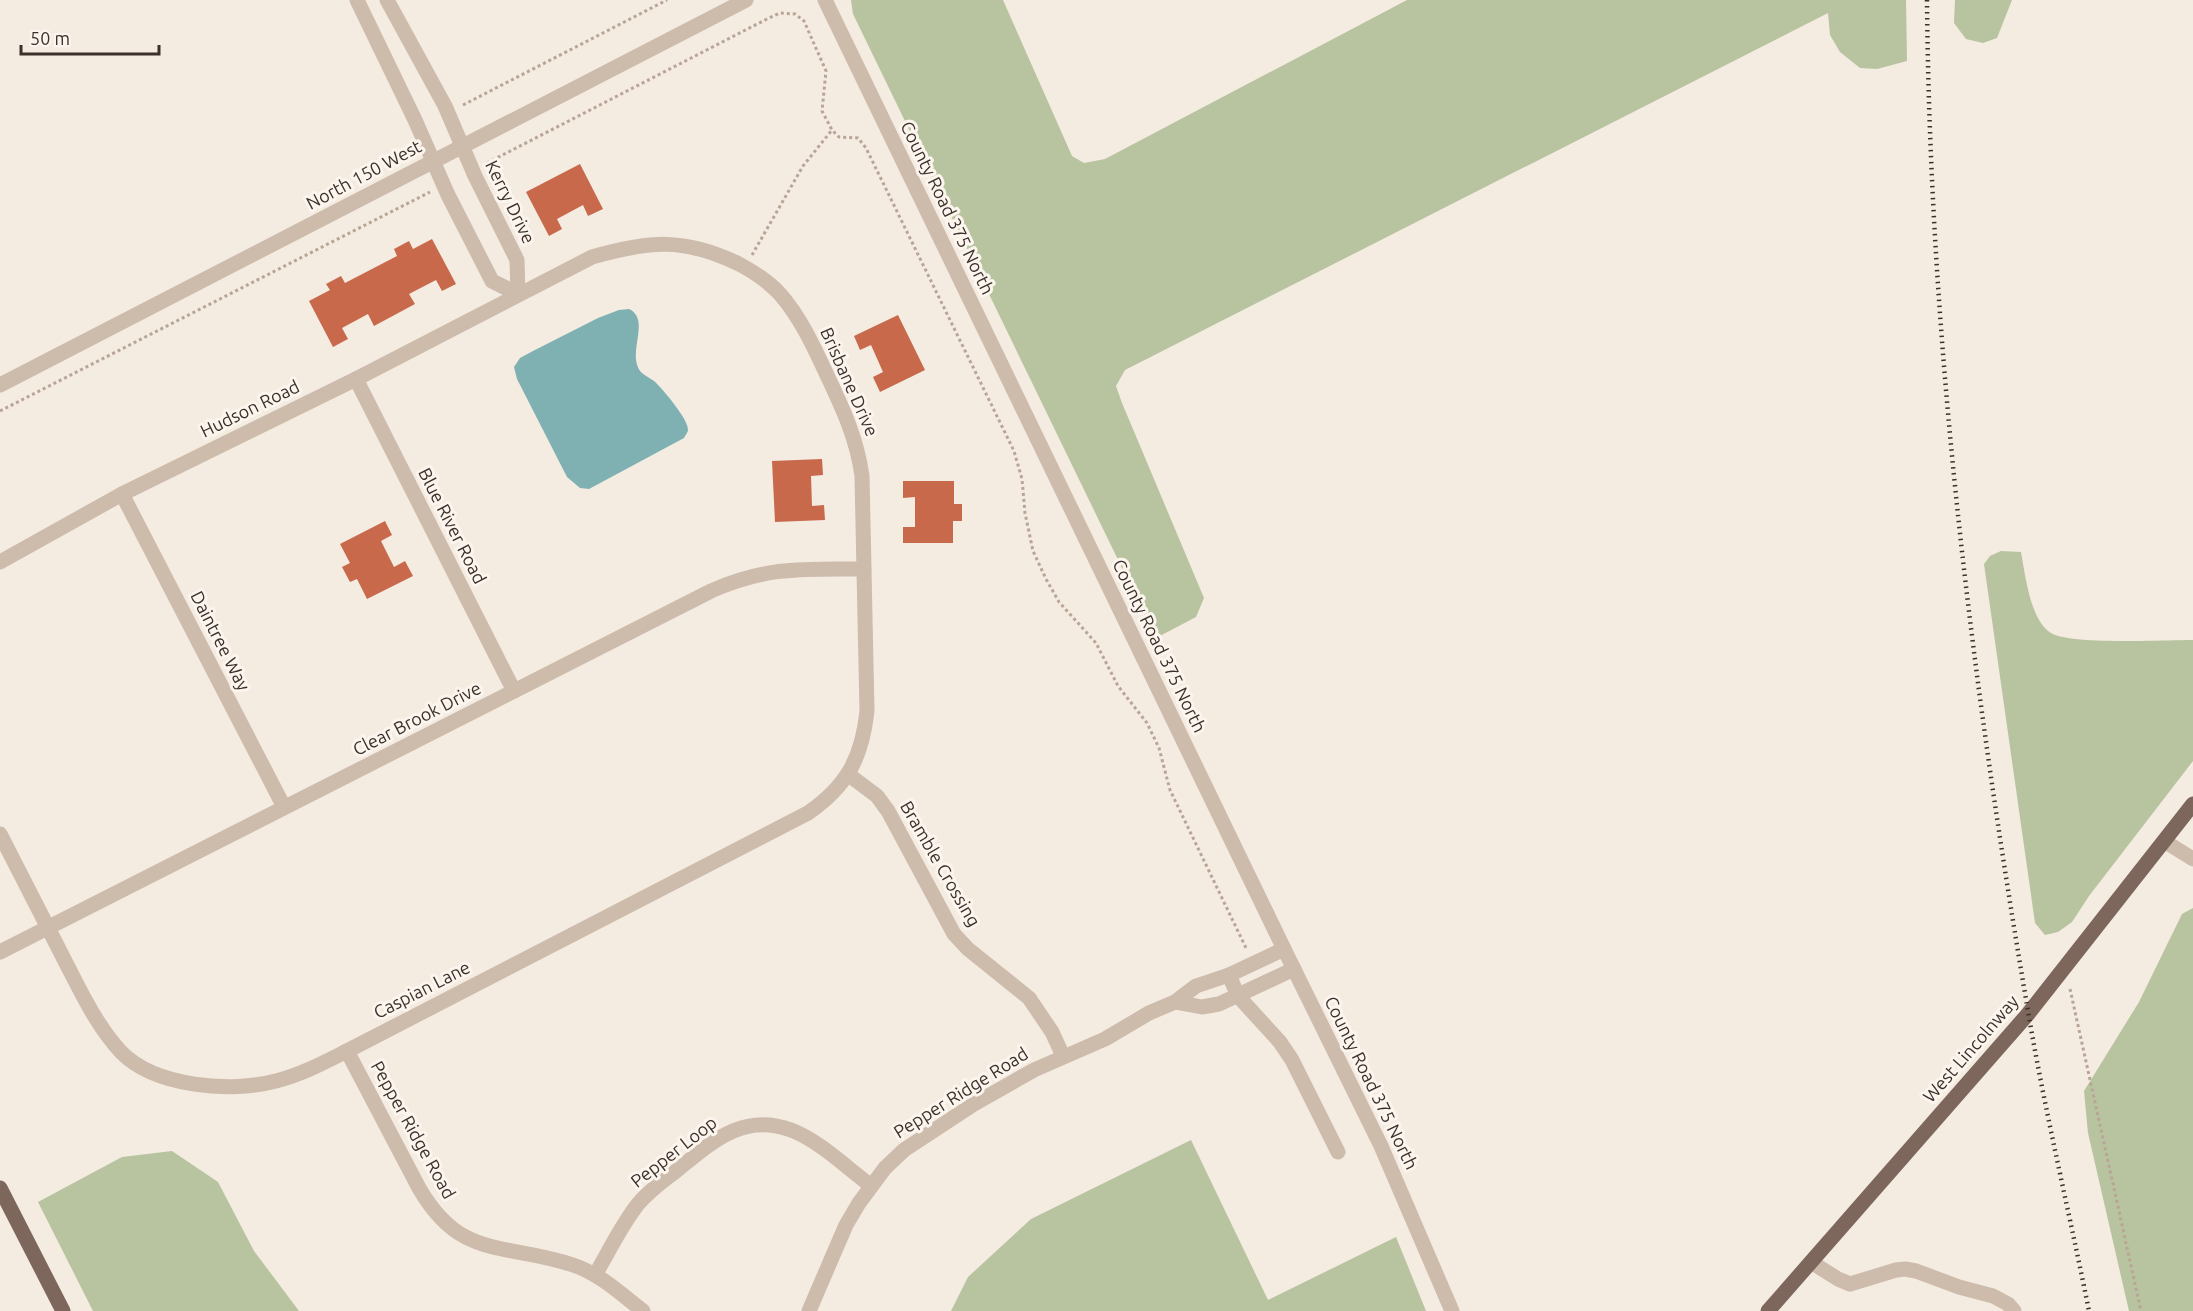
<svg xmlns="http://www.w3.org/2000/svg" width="2193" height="1311" font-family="Ubuntu,sans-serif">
  <rect width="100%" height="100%" fill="#f4ebe1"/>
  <g fill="#b8c4a0">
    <path d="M851,0H1003L1072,156L1084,163L1105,159L1407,0H1906L1907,61L1877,69L1860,68L1840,52L1830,35L1828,13L1125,370L1116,386L1122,403L1204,598L1196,617L1156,638L853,14Z"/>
    <path d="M1955,0H2012L1997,38L1983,43L1966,39L1954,23Z"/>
    <path d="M2001,551L2021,552C2025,574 2030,620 2051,633C2070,645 2166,640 2193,640V761L2089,896L2072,922L2058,932L2045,935L2035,923L1984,564L1990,556Z"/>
    <path d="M2193,908V1311H2129L2088,1133L2084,1091L2139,1002L2182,914Z"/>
    <path d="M1191,1140L1268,1300L1396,1237L1426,1311H951L968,1277L1031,1219Z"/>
    <path d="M172,1151L218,1182L254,1251L299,1311H93L38,1202L122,1157Z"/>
  </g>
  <path fill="#7fb0b2" d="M629,309C652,320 625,355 642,373C645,376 650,378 654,381C662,388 689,420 688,430C688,432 685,436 684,438L589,489L580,488L567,477L517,379L514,367L520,358L533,351L598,318L619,310Z"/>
  <g fill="#c8694b">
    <path d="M580,164L603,209L588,216L583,205L557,219L562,229L549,236L526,192Z"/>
    <path d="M432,239L456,284L442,291L436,280L409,294L415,304L374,326L368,314L342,328L348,339L333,347L309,301L330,290L326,284L341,276L345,283L397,256L394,249L409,241L413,249Z"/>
    <path d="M898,315L925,370L880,392L873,377L883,372L871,345L860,350L854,336Z"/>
    <path d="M822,459L823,475L811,476L812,506L824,505L825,520L775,522L772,461Z"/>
    <path d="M903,481H954V504H962V521H953V543H903V527H915V497L903,498Z"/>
    <path d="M385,521L392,535L381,541L394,567L405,561L413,576L367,599L357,579L350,582L342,567L350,563L340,544Z"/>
  </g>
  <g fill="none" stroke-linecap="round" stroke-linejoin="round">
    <g stroke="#b9a596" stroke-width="3" stroke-dasharray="3 3" stroke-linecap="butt">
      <path d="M463,105L667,0"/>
      <path d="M487,163L767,19L780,13L795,14L804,21L826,71L822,111L832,130L839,137L858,138L866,148L1014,451L1022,479L1025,513L1033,551L1046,579L1059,602L1096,643L1118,686L1147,723L1159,748L1170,790L1247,950"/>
      <path d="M752,255L803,166L832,130"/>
      <path d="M0,411L430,192"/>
      <path d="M2070,989L2141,1311"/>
    </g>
    <g stroke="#cdbbac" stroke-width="15">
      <path d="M357,0L415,120L448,195L492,281L518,294"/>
      <path d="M387,0L445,106L475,176L517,260L518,294"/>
      <path d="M825,0L1284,949L1381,1146L1452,1311"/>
      <path d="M356,379L514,691"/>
      <path d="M0,385L746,0"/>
      <path d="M122,494L284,807"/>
      <path d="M0,562L122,494L356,379L592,257C649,241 684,237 739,264C754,272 768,281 780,294C800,317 813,345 826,373C842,407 857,438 862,476L867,711C862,758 847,786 808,813L347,1051C325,1062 301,1075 276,1081C231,1093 155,1087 121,1052C97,1026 82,994 66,963C44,920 22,877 0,834"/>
      <path d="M849,775L877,796L888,811L954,934L968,949L1029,998L1052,1032L1063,1056"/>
      <path d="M2164,841L2193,859"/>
      <path d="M0,952L711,591C767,566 805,569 864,569"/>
      <path d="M1229,975L1238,996L1280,1042L1292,1060L1338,1152"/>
      <path d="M1175,1002L1202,1007L1219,1004L1294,969"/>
      <path d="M347,1051L419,1188C461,1261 505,1242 573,1265C600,1274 621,1294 643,1311"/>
      <path d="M1811,1262L1838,1279L1850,1284L1896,1270L1905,1269L1916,1271L1959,1287L1993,1296L2008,1304L2014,1311"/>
      <path d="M595,1275C608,1253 620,1228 635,1208C646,1193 662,1182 676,1171C711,1143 742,1112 791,1130C818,1140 846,1167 870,1185"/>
      <path d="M809,1311L846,1225L859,1203L885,1168L904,1150L974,1104L1034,1070L1105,1039L1149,1013L1175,1002L1196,986L1229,975L1284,949"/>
    </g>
    <g stroke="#7d675c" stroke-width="15">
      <path d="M0,1188L63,1311"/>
      <path d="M1768,1311L2028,1014L2193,804"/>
    </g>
    <path stroke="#3b302b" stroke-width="4.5" stroke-dasharray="1.5 4.5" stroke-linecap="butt" d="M1927,0C1930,339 1971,678 2028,1011C2045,1112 2069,1211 2089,1311"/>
  </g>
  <g text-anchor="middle" stroke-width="6" stroke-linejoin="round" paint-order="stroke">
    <g font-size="18" fill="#3b302b" stroke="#fbf5ee">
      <text transform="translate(364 175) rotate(-28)" y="6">North 150 West</text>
      <text transform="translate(510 202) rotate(64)" y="6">Kerry Drive</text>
      <text transform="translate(947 208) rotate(64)" y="6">County Road 375 North</text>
      <text transform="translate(849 382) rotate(66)" y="6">Brisbane Drive</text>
      <text transform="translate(250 409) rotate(-26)" y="6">Hudson Road</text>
      <text transform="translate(452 526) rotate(63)" y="6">Blue River Road</text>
      <text transform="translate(220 641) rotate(63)" y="6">Daintree Way</text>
      <text transform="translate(1159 646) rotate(64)" y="6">County Road 375 North</text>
      <text transform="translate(417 719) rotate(-27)" y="6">Clear Brook Drive</text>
      <text transform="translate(940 864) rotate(60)" y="6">Bramble Crossing</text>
      <text transform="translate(422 990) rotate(-27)" y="6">Caspian Lane</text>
      <text transform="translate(1971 1049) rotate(-49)" y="6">West Lincolnway</text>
      <text transform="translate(1371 1083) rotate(64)" y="6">County Road 375 North</text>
      <text transform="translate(961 1093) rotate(-32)" y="6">Pepper Ridge Road</text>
      <text transform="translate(413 1130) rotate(61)" y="6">Pepper Ridge Road</text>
      <text transform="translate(674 1152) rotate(-38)" y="6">Pepper Loop</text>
    </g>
  </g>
  <path d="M21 45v9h138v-9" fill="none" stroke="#3b302b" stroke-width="3"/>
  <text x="30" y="45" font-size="18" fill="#3b302b" stroke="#fbf5ee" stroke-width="4.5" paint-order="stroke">50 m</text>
</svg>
